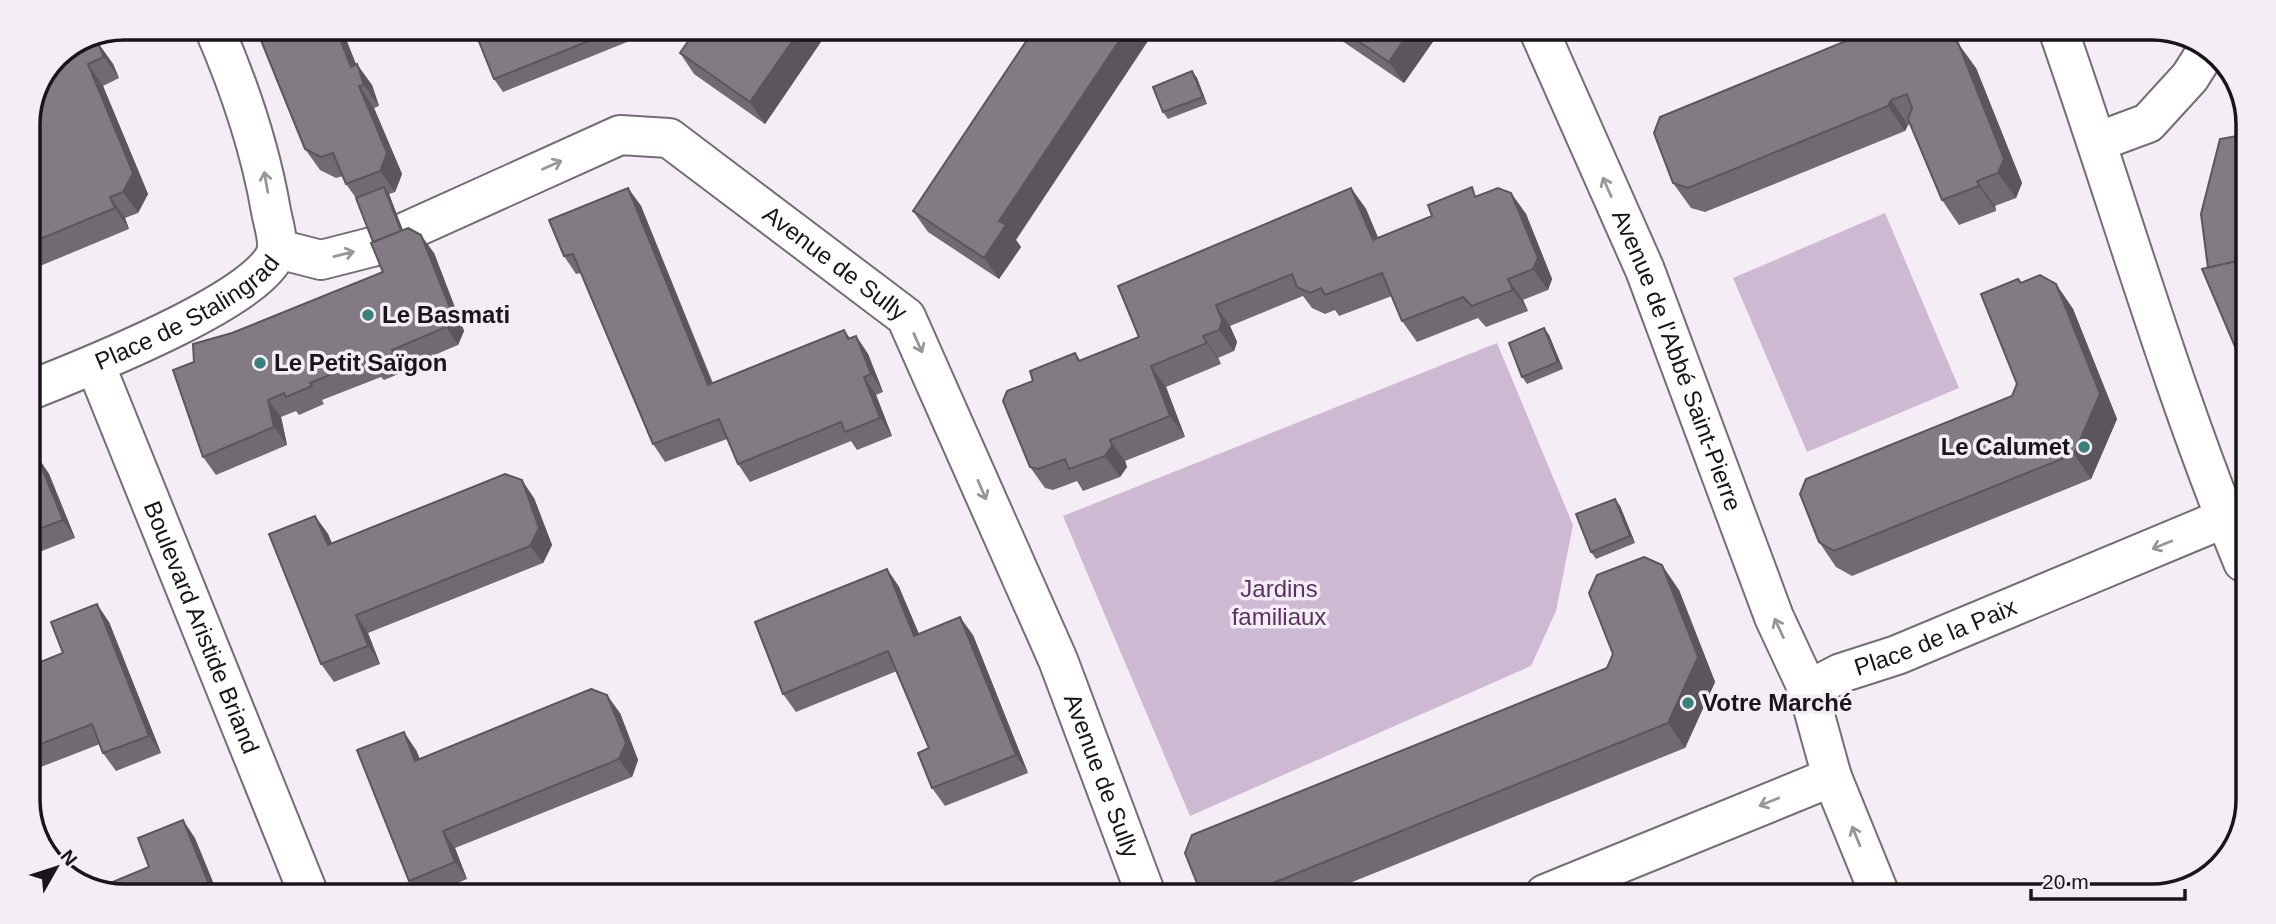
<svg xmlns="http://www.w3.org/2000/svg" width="2276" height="924" font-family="Arial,sans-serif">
  <rect width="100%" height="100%" fill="#f5edf6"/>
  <g fill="#ceb9d2">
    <path d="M1885,213L1959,388L1807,452L1733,278Z"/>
    <path d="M1497,343L1573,525L1556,611L1531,666L1190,816L1063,516Z"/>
  </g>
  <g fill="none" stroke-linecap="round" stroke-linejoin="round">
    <defs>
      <g id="street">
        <path id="s1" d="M1540,33L1645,270L1774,617L1808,690L1832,777L1880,895"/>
        <path d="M2097,142L2148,123L2190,77L2207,50"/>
        <path id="s2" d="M278,249L321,260L372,247L620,135L669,138L906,317L1058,660L1145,892"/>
        <path id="s3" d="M95,364L307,890"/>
        <path id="s4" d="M28,391C73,373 273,296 277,248C278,237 273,222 271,211C260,147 240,88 214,28"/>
        <path id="s5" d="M1808,690L1841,673L1897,655L2225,518"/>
        <path d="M1545,894L1832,777"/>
      </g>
      <path id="secondary" d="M2060,35C2121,210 2172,390 2243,562"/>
    </defs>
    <use href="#street" stroke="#746d75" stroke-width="42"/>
    <use href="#secondary" stroke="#746d75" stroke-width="42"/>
    <use href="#street" stroke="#fff" stroke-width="38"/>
    <use href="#secondary" stroke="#fff" stroke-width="38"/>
  </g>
  <g fill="#706a71">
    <path d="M256,28L342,29L356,65L372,85L379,106L374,108L402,174L395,192L389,194L403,230L434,253L464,331L458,345L404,368L406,371L384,380L381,377L322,400L324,404L299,415L296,411L281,417L287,445L216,475L203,457L194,362L232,333L383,272L373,242L356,198L346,184L343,176L336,178L320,170L305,149Z"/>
    <path d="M474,29L628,30L632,40L503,92L494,79Z"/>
    <path d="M696,30H829L765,124L694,74L680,53Z"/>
    <path d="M1329,32L1439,33L1404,83Z"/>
    <path d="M1934,37L1976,68L2022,183L2016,198L1995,206L1996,211L1959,225L1942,200L1910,124L1908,125L1905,131L1705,212L1691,208L1673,183Z"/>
    <path d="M98,43L113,64L119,78L103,86L148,194L138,213L125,218L129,229L28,271V119L57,56L77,48L72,54L73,57Z"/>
    <path d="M1192,71L1197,78L1207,104L1168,119L1163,112Z"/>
    <path d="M628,188L641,206L713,383L844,330L850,338L856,336L868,354L883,392L876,395L892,436L857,450L851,441L750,482L738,464L727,439L665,462L653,444L581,273L576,274L564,256Z"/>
    <path d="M1351,188L1366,209L1378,238L1478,196L1511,193L1526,214L1552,279L1548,290L1523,300L1528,311L1486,327L1478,318L1417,342L1402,321L1392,296L1339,316L1335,310L1325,314L1312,308L1303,296L1230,326L1237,342L1234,351L1218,358L1221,364L1166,387L1185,437L1125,461L1127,467L1120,477L1083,491L1077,481L1053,490L1045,488L1030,467L1075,353L1080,361L1139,337Z"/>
    <path d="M913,211L1016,240L1021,247L999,279L928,232Z"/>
    <path d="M2021,282L2056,284L2073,309L2117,419L2091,479L1852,576L1836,567L1819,542L2012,396L2017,384Z"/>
    <path d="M1544,328L1549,335L1563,369L1527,384L1522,377Z"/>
    <path d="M28,453L37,456L49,474L75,538L29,556Z"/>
    <path d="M534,498L552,545L543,563L368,633L380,664L334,682L321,664L315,516L328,534L332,543Z"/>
    <path d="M1615,499L1620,506L1635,543L1596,559L1591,552Z"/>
    <path d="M887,569L899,587L919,634L973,635L1028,773L945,806L932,788L929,748L897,671L796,712L783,694Z"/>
    <path d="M1679,590L1715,682L1685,748L1325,893H1201L1607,668Z"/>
    <path d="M109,622L161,753L116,771L103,753L100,744L28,772V667L63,653Z"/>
    <path d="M620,713L638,760L632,777L455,848L467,879L442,890H416L409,881L416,750L420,759Z"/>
  </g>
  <g fill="#5b565c">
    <path d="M336,29H342L362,79L357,64L372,85L379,106L351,67Z"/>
    <path d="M800,30H829L765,124L750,102Z"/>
    <path d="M1125,32H1154L1016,240L1021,247L999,279L984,258L999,221Z"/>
    <path d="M1409,32L1439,33L1404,83L1389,62Z"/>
    <path d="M1926,34H1933L1945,64L1928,40Z"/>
    <path d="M98,43L113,64L119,78L104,57Z"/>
    <path d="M1958,43L1976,68L2022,183L2016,198L1998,173Z"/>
    <path d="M77,48L72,54L81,77L65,52Z"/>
    <path d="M88,64L103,86L148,194L138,213L123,192Z"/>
    <path d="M1192,71L1197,78L1207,104L1203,97Z"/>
    <path d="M359,86L374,108L402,174L395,192L380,171Z"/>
    <path d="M1891,100L1908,125L1905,131L1888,106Z"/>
    <path d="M1977,181L1995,206L1996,211L1979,186Z"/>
    <path d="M384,187L389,194L410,250L406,243Z"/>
    <path d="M628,188L641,206L720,403L708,385Z"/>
    <path d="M1351,188L1366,209L1388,261L1373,240Z"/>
    <path d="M1511,193L1526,214L1552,279L1548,290L1533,269Z"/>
    <path d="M110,197L125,218L129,229L115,208Z"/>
    <path d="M421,235L434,253L464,331L458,345L446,327Z"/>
    <path d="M1508,279L1523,300L1528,311L1513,290Z"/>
    <path d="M2056,284L2073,309L2117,419L2091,479L2074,454Z"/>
    <path d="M1216,305L1230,326L1237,342L1234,351L1219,330Z"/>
    <path d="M1544,328L1549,335L1563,369L1558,362Z"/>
    <path d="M856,336L868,354L883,392L871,374Z"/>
    <path d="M1203,336L1218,358L1221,364L1207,343Z"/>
    <path d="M1151,366L1166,387L1185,437L1170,416Z"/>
    <path d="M864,377L876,395L892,436L880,418Z"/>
    <path d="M268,400L281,417L287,445L274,427Z"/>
    <path d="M1110,440L1125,461L1127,467L1120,477L1105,456Z"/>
    <path d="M37,456L49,474L75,538L63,520Z"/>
    <path d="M522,480L534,498L552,545L543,563L530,546Z"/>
    <path d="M1615,499L1620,506L1635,543L1630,536Z"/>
    <path d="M315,516L328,534L340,563L328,545Z"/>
    <path d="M1662,565L1679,590L1715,682L1685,748L1668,723Z"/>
    <path d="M887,569L899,587L927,653L914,636Z"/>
    <path d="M97,604L109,622L161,753L149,736Z"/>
    <path d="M356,615L368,633L380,664L368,646Z"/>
    <path d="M960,617L973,635L1028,773L1016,755Z"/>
    <path d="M607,695L620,713L638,760L632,777L619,759Z"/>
    <path d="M404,732L416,750L428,779L415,761Z"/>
    <path d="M183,820L195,838L216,889H211Z"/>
    <path d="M443,831L455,848L467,879L455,862Z"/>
  </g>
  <g fill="#827b83" stroke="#5b565c" stroke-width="2">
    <path d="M256,28L336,29L351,67L357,64L364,85L359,86L387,153L380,171L346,184L333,153L321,157L305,149Z"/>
    <path d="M474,29L616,30L494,79Z"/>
    <path d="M696,30H800L750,102L680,53Z"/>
    <path d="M1033,31L1125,32L999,221L1006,225L984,258L913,211Z"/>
    <path d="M1345,32H1409L1389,62Z"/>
    <path d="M1863,34H1926L1928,40L1942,34L1958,43L2004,159L1998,173L1977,181L1979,186L1942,200L1908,119L1912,108L1907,94L1891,100L1888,106L1688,188L1673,183L1654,133L1660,117Z"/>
    <path d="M98,43L104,57L88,64L133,173L123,192L110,197L115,208L28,244V119L57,56L65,52L67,56L71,58Z"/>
    <path d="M1192,71L1203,97L1163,112L1153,87Z"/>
    <path d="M2248,134L2246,259L2208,268L2201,214L2220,139Z"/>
    <path d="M384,187L401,231L373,242L356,198Z"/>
    <path d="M1472,187L1475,197L1498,188L1511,193L1538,258L1533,269L1508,279L1513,290L1472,306L1463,297L1402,321L1382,273L1325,295L1321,288L1310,293L1297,287L1292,274L1216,305L1222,321L1219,330L1203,336L1207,343L1151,366L1170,416L1110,440L1112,446L1105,456L1069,469L1065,459L1038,469L1030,467L1003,401L1007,391L1033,381L1030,371L1075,353L1079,361L1139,337L1118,286L1351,188L1373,240L1432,216L1428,205Z"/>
    <path d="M628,188L708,385L844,330L848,339L856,336L871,374L864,377L880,418L845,432L841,422L738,464L719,419L653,444L573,254L564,256L549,220Z"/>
    <path d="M408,228L421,235L452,313L446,327L392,350L394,353L371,362L369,359L310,383L312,386L286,397L284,393L268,400L274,427L203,457L173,370L194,362L193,344L232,333L383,272L371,243Z"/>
    <path d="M2246,259L2245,370L2202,269Z"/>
    <path d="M2040,275L2056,284L2100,394L2074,454L1834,551L1819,542L1800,494L1806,479L2012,396L2017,384L1981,294L2018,279L2021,283Z"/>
    <path d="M1544,328L1558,362L1522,377L1509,343Z"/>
    <path d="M28,453L37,456L63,520L28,533Z"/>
    <path d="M505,474L522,480L539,528L530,546L356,615L368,646L321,664L269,534L315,516L328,545Z"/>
    <path d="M1615,499L1630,536L1591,552L1576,514Z"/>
    <path d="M1644,557L1662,565L1698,657L1668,723L1248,893H1201L1185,853L1192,835L1607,668L1613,654L1589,593L1597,575Z"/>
    <path d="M887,569L914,636L960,617L1016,755L932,788L918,753L929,748L888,651L783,694L755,622Z"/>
    <path d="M97,604L149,736L103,753L92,724L28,749V667L63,653L51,622Z"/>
    <path d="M591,689L607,695L626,743L619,759L443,831L455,862L409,881L357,750L404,732L415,761Z"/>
    <path d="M183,820L211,889H96L149,867L138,838Z"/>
  </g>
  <defs><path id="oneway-shaft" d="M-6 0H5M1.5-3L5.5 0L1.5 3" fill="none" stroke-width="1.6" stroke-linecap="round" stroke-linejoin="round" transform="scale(1.75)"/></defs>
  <g stroke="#979698">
    <use href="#oneway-shaft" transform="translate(552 165) rotate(-24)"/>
    <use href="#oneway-shaft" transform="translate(266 182) rotate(-100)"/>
    <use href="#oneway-shaft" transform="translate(1607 187) rotate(-114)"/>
    <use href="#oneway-shaft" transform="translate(344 254) rotate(-14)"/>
    <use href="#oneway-shaft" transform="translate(918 343) rotate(66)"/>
    <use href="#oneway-shaft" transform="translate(982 490) rotate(67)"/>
    <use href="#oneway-shaft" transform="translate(2162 545) rotate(158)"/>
    <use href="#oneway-shaft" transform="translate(1779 628) rotate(-115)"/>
    <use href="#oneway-shaft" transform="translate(1769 802) rotate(158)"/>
    <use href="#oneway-shaft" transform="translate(1856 836) rotate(-112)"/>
  </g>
  <g fill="#3a817a" stroke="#f5edf6" stroke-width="2.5">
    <circle cx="368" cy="315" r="7"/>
    <circle cx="260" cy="363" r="7"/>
    <circle cx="2084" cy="447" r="7"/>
    <circle cx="1688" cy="703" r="7"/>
  </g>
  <g text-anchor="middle" stroke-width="7" stroke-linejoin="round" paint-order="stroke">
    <g font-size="24" fill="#181619" stroke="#f5edf6">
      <text dy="8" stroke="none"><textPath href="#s2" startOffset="626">Avenue de Sully</textPath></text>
      <text dy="8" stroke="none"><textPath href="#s4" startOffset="178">Place de Stalingrad</textPath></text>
      <text dy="8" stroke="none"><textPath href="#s1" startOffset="355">Avenue de l'Abbé Saint-Pierre</textPath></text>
      <text dy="8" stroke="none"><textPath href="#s3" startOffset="284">Boulevard Aristide Briand</textPath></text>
      <text dy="8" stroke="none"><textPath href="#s5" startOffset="138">Place de la Paix</textPath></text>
      <text dy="8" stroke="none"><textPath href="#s2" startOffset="1214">Avenue de Sully</textPath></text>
    </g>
    <g font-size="24" font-weight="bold" fill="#181619" stroke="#f5edf6" text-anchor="start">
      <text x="382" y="323">Le Basmati</text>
      <text x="274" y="371">Le Petit Saïgon</text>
      <text x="2070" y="455" text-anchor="end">Le Calumet</text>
      <text x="1702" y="711">Votre Marché</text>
    </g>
    <g font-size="24" fill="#5b3162" stroke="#f5edf6">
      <text x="1279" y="597">Jardins<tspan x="1279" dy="28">familiaux</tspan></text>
    </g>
  </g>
  <path d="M0 0H2276V924H0ZM124 40H2152A84 84 0 0 1 2236 124V800A84 84 0 0 1 2152 884H124A84 84 0 0 1 40 800V124A84 84 0 0 1 124 40Z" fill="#f5edf6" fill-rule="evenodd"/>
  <path fill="none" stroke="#181619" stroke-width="3.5" d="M124 40H2152A84 84 0 0 1 2236 124V800A84 84 0 0 1 2152 884H124A84 84 0 0 1 40 800V124A84 84 0 0 1 124 40Z"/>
  <g transform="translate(56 868) rotate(51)" stroke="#f5edf6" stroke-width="5" paint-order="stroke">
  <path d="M0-5L12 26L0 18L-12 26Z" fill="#181619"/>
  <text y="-10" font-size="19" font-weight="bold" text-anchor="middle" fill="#181619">N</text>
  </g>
  <path d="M2031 889v10h154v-10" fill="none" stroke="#181619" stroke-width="3.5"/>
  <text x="2042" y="889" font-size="21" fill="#181619" stroke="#f5edf6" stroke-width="5" paint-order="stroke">20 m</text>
</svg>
